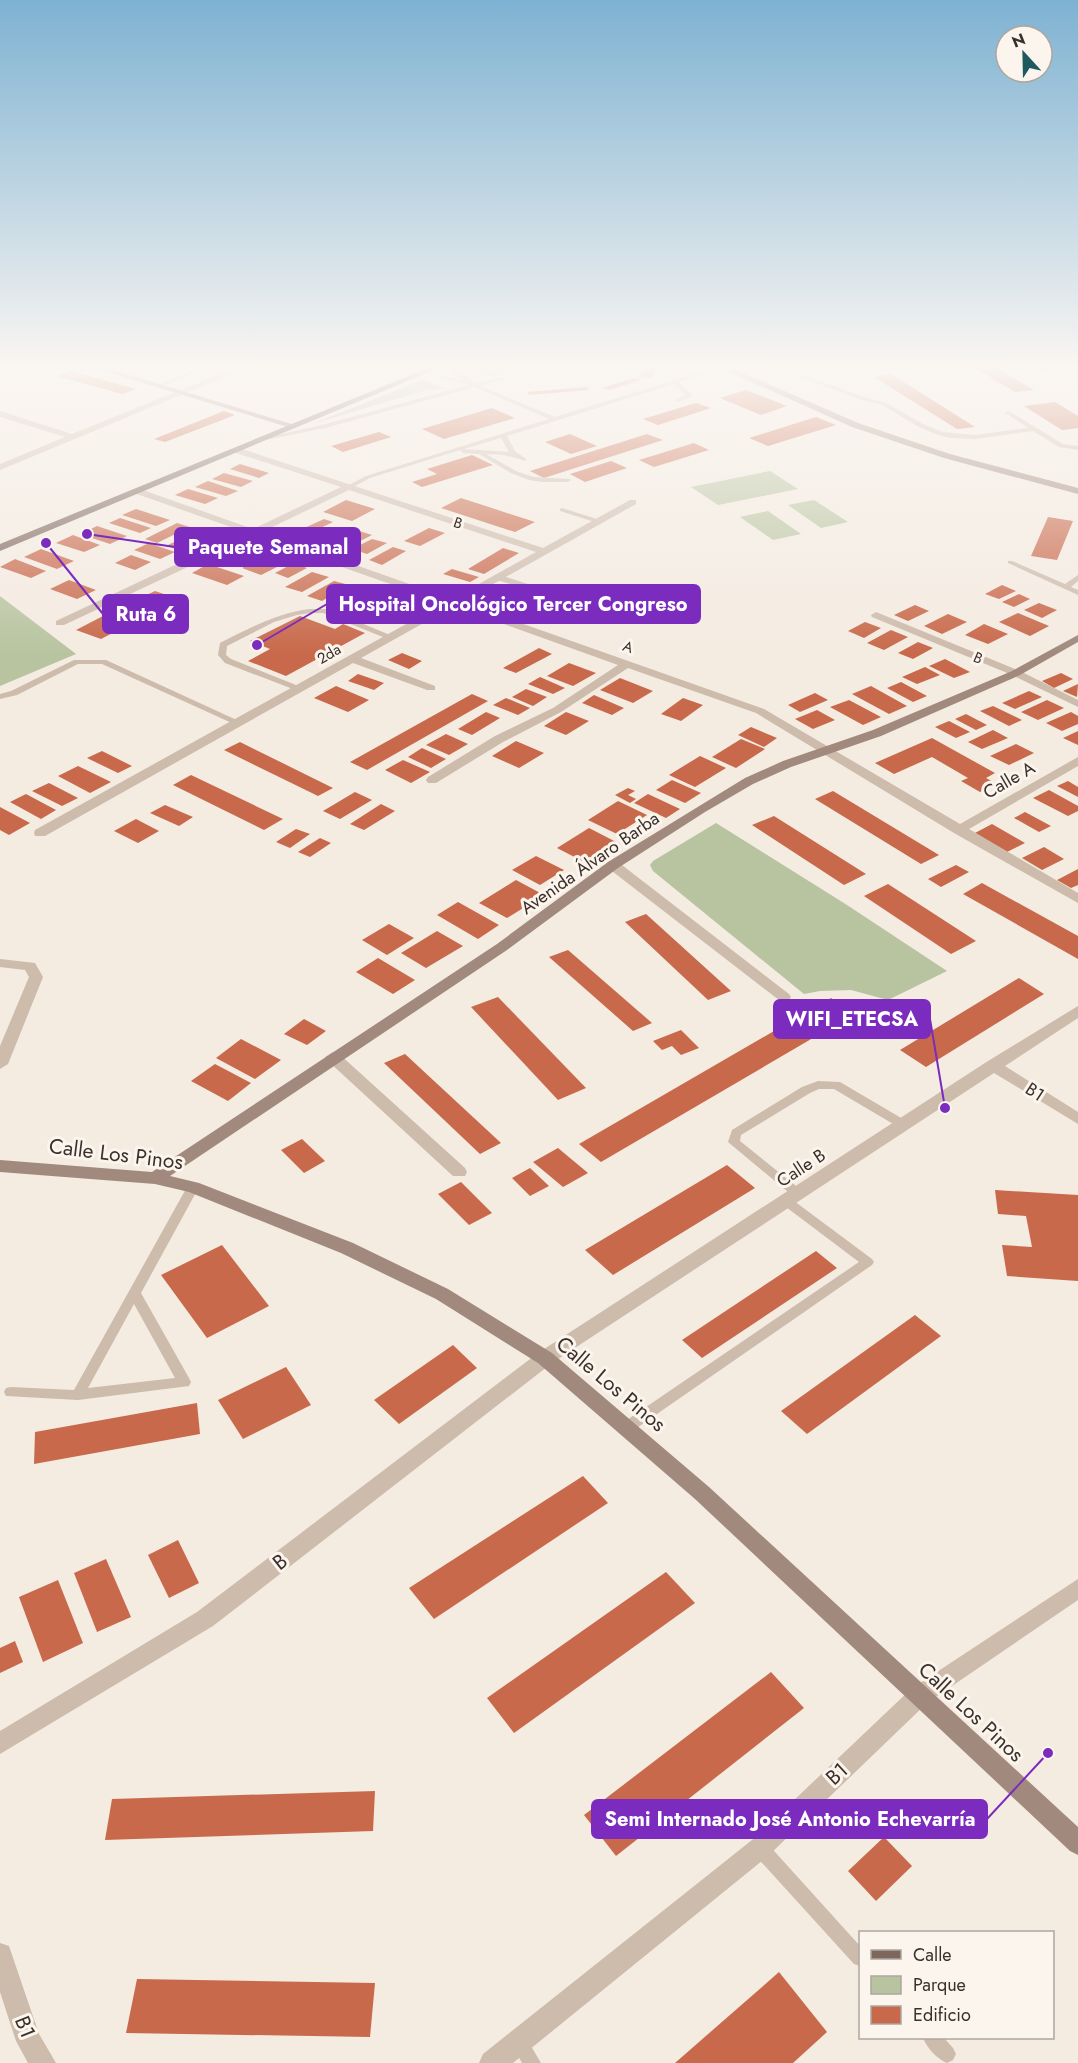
<svg xmlns="http://www.w3.org/2000/svg" width="1078" height="2063" font-family="Jost,sans-serif">
  <rect width="100%" height="100%" fill="#f4ebe1"/>
  <g fill="#b8c4a0">
    <path d="M462,365H535L493,377L466,370Z"/>
    <path d="M422,380L444,388L432,391L430,389L315,423Z"/>
    <path d="M770,471L798,489L718,505L691,487Z"/>
    <path d="M814,500L848,522L821,528L788,505Z"/>
    <path d="M768,511L801,534L773,540L740,517Z"/>
    <path d="M0,596L76,654L0,686Z"/>
    <path d="M716,823L847,905L947,971L888,1000L851,990L820,991L804,994L653,871L650,865L653,861Z"/>
  </g>
  <g fill="#c8694b">
    <path d="M646,365H659L651,378L639,376Z"/>
    <path d="M970,365H992L1034,390L1015,392Z"/>
    <path d="M1032,365H1075V367L1042,371Z"/>
    <path d="M71,371L136,389L122,394L57,376Z"/>
    <path d="M891,374L975,427L957,429L874,377Z"/>
    <path d="M635,378L641,380L609,390L602,388Z"/>
    <path d="M587,387L589,390L529,395L527,392Z"/>
    <path d="M746,390L787,406L761,415L720,398Z"/>
    <path d="M1055,402L1078,416V428L1062,430L1024,406Z"/>
    <path d="M696,403L711,408L658,425L643,419Z"/>
    <path d="M492,408L515,418L444,439L422,429Z"/>
    <path d="M224,411L235,415L165,442L154,439Z"/>
    <path d="M816,417L836,425L768,446L749,438Z"/>
    <path d="M379,432L391,437L343,452L331,446Z"/>
    <path d="M570,434L597,446L571,454L545,442Z"/>
    <path d="M647,434L663,440L544,478L530,471Z"/>
    <path d="M694,443L709,450L654,467L639,460Z"/>
    <path d="M472,455L493,465L422,487L412,482L437,474L427,469Z"/>
    <path d="M611,461L627,468L585,482L570,474Z"/>
    <path d="M240,464L269,473L259,478L230,469Z"/>
    <path d="M224,473L253,481L241,487L212,479Z"/>
    <path d="M208,481L238,491L226,496L195,487Z"/>
    <path d="M188,489L218,498L205,504L175,495Z"/>
    <path d="M461,498L535,522L515,532L441,508Z"/>
    <path d="M346,500L375,509L352,521L323,512Z"/>
    <path d="M136,509L170,520L156,526L122,515Z"/>
    <path d="M1048,517L1073,521L1057,560L1031,556Z"/>
    <path d="M120,518L151,528L140,533L109,523Z"/>
    <path d="M324,519L333,522L300,538L291,534Z"/>
    <path d="M177,523L190,527L157,543L145,539Z"/>
    <path d="M97,526L127,536L110,544L80,534Z"/>
    <path d="M202,528L219,534L183,551L166,546Z"/>
    <path d="M429,528L445,533L420,546L404,541Z"/>
    <path d="M353,529L372,535L343,550L324,544Z"/>
    <path d="M73,535L100,545L84,552L56,543Z"/>
    <path d="M372,539L387,543L367,554L352,549Z"/>
    <path d="M149,543L175,552L160,559L134,550Z"/>
    <path d="M244,547L258,552L229,567L215,562Z"/>
    <path d="M393,547L406,551L382,565L369,560Z"/>
    <path d="M503,548L519,553L484,574L468,569Z"/>
    <path d="M41,549L74,561L57,569L24,557Z"/>
    <path d="M131,555L151,562L135,570L115,563Z"/>
    <path d="M267,555L287,562L261,575L242,568Z"/>
    <path d="M15,559L46,571L31,578L0,567Z"/>
    <path d="M294,563L307,568L288,578L275,573Z"/>
    <path d="M208,564L244,576L227,585L192,573Z"/>
    <path d="M452,569L479,577L470,582L443,574Z"/>
    <path d="M312,572L329,577L302,592L285,587Z"/>
    <path d="M69,580L96,590L77,599L50,589Z"/>
    <path d="M334,581L349,585L322,601L307,596Z"/>
    <path d="M1002,585L1016,591L999,599L985,594Z"/>
    <path d="M155,591L182,600L152,615L125,605Z"/>
    <path d="M1019,594L1030,599L1014,607L1002,602Z"/>
    <path d="M1039,603L1057,610L1042,618L1024,610Z"/>
    <path d="M915,605L929,611L908,621L894,615Z"/>
    <path d="M1018,613L1049,626L1030,636L999,622Z"/>
    <path d="M948,614L967,622L942,634L924,626Z"/>
    <path d="M103,616L128,625L101,639L76,630Z"/>
    <path d="M300,616L335,629L343,624L365,633L286,676L248,661L270,649L250,641Z"/>
    <path d="M865,622L881,628L864,638L848,631Z"/>
    <path d="M984,624L1008,634L988,644L965,635Z"/>
    <path d="M891,630L908,637L884,650L867,643Z"/>
    <path d="M918,642L933,648L913,659L898,653Z"/>
    <path d="M539,648L552,654L516,673L503,668Z"/>
    <path d="M402,653L422,661L409,669L388,660Z"/>
    <path d="M945,659L970,672L954,678L929,666Z"/>
    <path d="M569,663L596,673L573,686L547,676Z"/>
    <path d="M925,667L940,675L917,684L902,677Z"/>
    <path d="M1061,673L1073,679L1054,688L1042,681Z"/>
    <path d="M358,674L384,683L374,690L348,681Z"/>
    <path d="M540,677L565,688L553,694L528,684Z"/>
    <path d="M620,678L653,691L633,703L600,690Z"/>
    <path d="M901,682L927,696L913,702L887,688Z"/>
    <path d="M1078,684L1077,697L1063,691Z"/>
    <path d="M336,686L369,700L348,712L314,698Z"/>
    <path d="M871,686L907,706L889,714L852,694Z"/>
    <path d="M526,689L547,697L533,706L512,697Z"/>
    <path d="M1029,691L1042,697L1015,709L1002,703Z"/>
    <path d="M815,693L828,700L800,712L788,705Z"/>
    <path d="M472,694L488,701L367,770L350,762Z"/>
    <path d="M594,695L624,708L612,715L582,703Z"/>
    <path d="M506,698L530,708L518,715L493,705Z"/>
    <path d="M683,698L703,705L681,721L661,714Z"/>
    <path d="M849,700L881,717L863,725L830,707Z"/>
    <path d="M1047,700L1064,708L1038,720L1021,712Z"/>
    <path d="M993,706L1022,720L1009,726L980,711Z"/>
    <path d="M817,710L835,720L813,729L795,719Z"/>
    <path d="M486,712L500,718L472,735L458,729Z"/>
    <path d="M566,712L589,721L566,735L544,726Z"/>
    <path d="M1071,712L1078,716V724L1062,731L1046,723Z"/>
    <path d="M966,714L987,725L976,730L955,719Z"/>
    <path d="M949,721L970,732L956,738L935,727Z"/>
    <path d="M751,727L777,738L764,747L738,735Z"/>
    <path d="M993,730L1008,738L982,749L968,742Z"/>
    <path d="M1078,731V745L1063,738Z"/>
    <path d="M446,734L468,744L449,755L426,745Z"/>
    <path d="M932,738L995,773L986,778L997,784L980,792L961,781L968,778L932,757L894,774L875,763Z"/>
    <path d="M741,739L765,749L736,768L712,757Z"/>
    <path d="M516,741L544,753L519,768L492,756Z"/>
    <path d="M240,742L333,788L318,796L224,750Z"/>
    <path d="M1016,744L1034,753L1009,765L990,756Z"/>
    <path d="M422,748L446,759L431,768L408,757Z"/>
    <path d="M102,751L132,766L118,773L87,758Z"/>
    <path d="M700,756L726,768L695,787L669,775Z"/>
    <path d="M403,760L430,772L411,783L385,770Z"/>
    <path d="M78,766L111,782L90,793L58,776Z"/>
    <path d="M191,775L283,819L264,830L173,785Z"/>
    <path d="M672,780L701,793L685,803L656,790Z"/>
    <path d="M1068,781L1078,787V797L1057,786Z"/>
    <path d="M49,783L78,798L62,806L32,791Z"/>
    <path d="M628,788L635,791L628,795L636,799L630,803L615,795Z"/>
    <path d="M1049,790L1078,806V811L1068,816L1033,798Z"/>
    <path d="M833,791L939,855L921,864L815,799Z"/>
    <path d="M355,792L372,800L340,819L323,811Z"/>
    <path d="M26,794L56,810L41,819L10,802Z"/>
    <path d="M648,794L680,809L666,818L634,803Z"/>
    <path d="M618,801L647,815L617,834L588,820Z"/>
    <path d="M381,804L395,811L364,830L350,824Z"/>
    <path d="M165,805L193,817L179,826L150,813Z"/>
    <path d="M0,807L30,823L9,835L0,830Z"/>
    <path d="M1025,812L1051,826L1039,832L1014,818Z"/>
    <path d="M774,816L866,874L844,885L752,825Z"/>
    <path d="M136,819L159,831L138,843L114,831Z"/>
    <path d="M992,824L1025,843L1007,852L975,833Z"/>
    <path d="M589,828L620,844L588,864L557,848Z"/>
    <path d="M296,829L310,834L290,848L276,842Z"/>
    <path d="M320,838L331,843L310,857L298,852Z"/>
    <path d="M1044,847L1064,859L1042,870L1022,858Z"/>
    <path d="M536,856L564,870L540,885L512,870Z"/>
    <path d="M956,865L969,872L941,887L928,879Z"/>
    <path d="M1078,869V885L1071,888L1057,880Z"/>
    <path d="M516,880L544,895L507,918L479,903Z"/>
    <path d="M982,883L1078,936V959L963,894Z"/>
    <path d="M888,884L976,941L951,954L864,896Z"/>
    <path d="M458,902L499,925L478,939L437,915Z"/>
    <path d="M646,914L731,991L708,1000L625,922Z"/>
    <path d="M389,924L414,938L387,955L362,940Z"/>
    <path d="M437,931L463,946L426,968L401,953Z"/>
    <path d="M568,950L652,1023L633,1031L549,957Z"/>
    <path d="M378,958L415,980L393,994L356,972Z"/>
    <path d="M1019,978L1044,994L926,1067L900,1050Z"/>
    <path d="M498,997L586,1088L558,1100L471,1007Z"/>
    <path d="M831,998L854,1014L601,1162L579,1144Z"/>
    <path d="M304,1019L326,1031L307,1045L284,1034Z"/>
    <path d="M681,1030L699,1048L681,1055L672,1046L662,1050L653,1041Z"/>
    <path d="M241,1039L281,1060L255,1079L216,1058Z"/>
    <path d="M405,1054L501,1143L480,1154L384,1063Z"/>
    <path d="M215,1064L251,1083L228,1101L191,1081Z"/>
    <path d="M302,1139L325,1161L304,1173L281,1150Z"/>
    <path d="M558,1148L588,1173L563,1187L533,1162Z"/>
    <path d="M727,1165L755,1188L613,1275L585,1250Z"/>
    <path d="M530,1168L549,1186L530,1196L512,1178Z"/>
    <path d="M461,1182L492,1213L469,1225L438,1194Z"/>
    <path d="M995,1190L1078,1195V1281L1007,1276L1002,1245L1032,1247L1026,1216L998,1214Z"/>
    <path d="M222,1245L269,1306L207,1338L161,1275Z"/>
    <path d="M816,1251L837,1268L702,1358L682,1340Z"/>
    <path d="M915,1315L941,1336L807,1434L781,1411Z"/>
    <path d="M453,1345L477,1368L399,1424L374,1400Z"/>
    <path d="M286,1367L311,1405L243,1439L218,1400Z"/>
    <path d="M197,1403L200,1434L34,1464L35,1432Z"/>
    <path d="M583,1476L608,1503L434,1619L409,1588Z"/>
    <path d="M178,1540L199,1583L169,1598L148,1555Z"/>
    <path d="M106,1559L131,1617L97,1632L74,1573Z"/>
    <path d="M666,1572L695,1603L514,1733L487,1698Z"/>
    <path d="M58,1580L83,1643L43,1662L19,1597Z"/>
    <path d="M15,1641L23,1662L0,1673V1648Z"/>
    <path d="M771,1672L804,1708L616,1856L584,1815Z"/>
    <path d="M375,1791L373,1831L105,1840L112,1799Z"/>
    <path d="M884,1837L912,1866L876,1901L848,1871Z"/>
    <path d="M779,1972L827,2032L793,2063H675Z"/>
    <path d="M137,1979L375,1983L370,2037L126,2033Z"/>
  </g>
  <g fill="none" stroke-linecap="round" stroke-linejoin="round">
    <g fill="#cdbbac" fill-rule="evenodd">
      <path d="M205,365H213L161,387L156,386Z"/>
      <path d="M443,365H450L476,383L504,377V379L480,386L555,417L723,365H732L679,382L693,396L678,402L675,400L686,395L674,384L507,436L515,451L526,459V461L504,455L486,454L516,471L533,477L570,479L571,480L568,482H542L529,480L511,473L479,454L463,453L460,450L370,478L351,488H347V486L366,476L549,419L475,387L325,428L266,440L263,438L322,425L469,385L421,372L424,370L464,381ZM501,438L509,452L464,449Z"/>
      <path d="M767,365H776L784,368L823,365L791,371L865,397L886,403L923,424L942,432L975,435L1028,428L1004,412L1009,411L1063,444L1078,446V450L1059,447L1033,431L975,439L951,438L938,435L919,427L882,405L862,400Z"/>
      <path d="M562,508L600,520L601,521L598,523L560,511V509Z"/>
      <path d="M1008,561H1012L1065,584L1078,575V581L1071,587L1078,590V595L1008,563Z"/>
      <path d="M494,575H500L607,610L600,612L494,579Z"/>
      <path d="M310,609H327L395,637L388,639L323,613H310L297,615L274,622L227,646L226,655L231,659L301,687V691H298L225,663L218,655L220,643C250,628 277,613 310,609Z"/>
      <path d="M74,660H106L241,722L237,724H234L102,664H78L17,695L0,699V694L11,691Z"/>
      <path d="M818,1081L840,1082L908,1122L910,1125L904,1129L900,1128L834,1089H819L810,1093L741,1135L740,1141L801,1190L803,1193L801,1196H793L728,1142L732,1130L802,1087Z"/>
      <path d="M193,1183L197,1184L199,1187L141,1293L189,1378L191,1382L189,1386L78,1400L6,1396L4,1392L6,1388L11,1387L74,1390L187,1187L189,1184ZM134,1304L175,1378L88,1388Z"/>
      <path d="M786,1197L790,1198L872,1259L874,1262L872,1265L631,1432L626,1434L621,1432L619,1428L621,1424L859,1262L782,1204L780,1201L782,1198Z"/>
      <path d="M760,1840L766,1842L860,1946V1966L854,1964L754,1854L752,1848L754,1842Z"/>
      <path d="M519,2033L525,2036L541,2063H522L510,2042L513,2036Z"/>
      <path d="M923,2038H944L953,2048L956,2054L953,2060L947,2063C937,2059 927,2048 923,2038Z"/>
    </g>
    <g fill="#cdbbac" fill-rule="evenodd">
      <path d="M242,365H253L0,470V464L65,437L0,417V411L72,434Z"/>
      <path d="M236,447L543,548L630,500H636V504L461,602L764,709L960,824L1078,757V766L969,829L1078,893V903L954,833L756,713L628,668L561,712L503,742L436,783H428L426,780L428,777L495,736L553,708L618,665L454,606L361,658L435,686V690H427L353,663L45,836H35L34,833L35,830L444,603L254,536L64,625H56V621L245,532L134,493V489H140L253,529L341,487L233,452L232,450ZM349,490L536,552L452,599L262,532Z"/>
      <path d="M876,612L1020,671L1078,700V707L1012,675L872,617L871,615Z"/>
      <path d="M613,861L618,862L789,994L791,997L789,1000H779L608,868L606,865L608,862Z"/>
      <path d="M0,959L35,963L43,977L8,1064L0,1069V1046L29,977L25,970L0,967Z"/>
      <path d="M1078,1006V1018L1005,1066L1078,1112V1124L994,1073L552,1363L213,1626L0,1754V1731L197,1612L538,1353L988,1061Z"/>
      <path d="M333,1052L338,1053L465,1168L467,1172L465,1176H453L328,1061L325,1057Z"/>
      <path d="M1078,1579V1600L927,1703L768,1856L513,2063H479L483,2054L752,1840L911,1689Z"/>
      <path d="M0,1943L9,1946L39,2034L56,2063H28L16,2041L0,1992Z"/>
    </g>
    <g fill="#a18a7d" fill-rule="evenodd">
      <path d="M84,365H97L298,426L291,428Z"/>
      <path d="M714,365H725L858,423L950,454L1078,488V494L944,458L852,427Z"/>
      <path d="M1078,635V642L1020,675L881,736L791,767L753,784L705,812L618,868L507,950L170,1176L199,1183L353,1243L448,1289L552,1353L709,1487L1078,1827V1855L1070,1851L695,1499L538,1363L436,1299L341,1253L189,1192L155,1184L0,1172V1160L152,1172L497,944L608,862L745,778L783,761L873,730L1012,671Z"/>
    </g>
    <path fill="#7d675c" fill-rule="evenodd" d="M435,365H446L0,551V544Z"/>
  </g>
  <linearGradient id="sky" x2="0" y2="1"><stop stop-color="#7eb2d2"/><stop offset="0.56" stop-color="#faf6f2"/><stop offset="1" stop-color="#faf6f2" stop-opacity="0"/></linearGradient>
  <rect width="1078" height="654" fill="url(#sky)"/>
  <g text-anchor="middle" stroke-width="6" stroke-linejoin="round" paint-order="stroke">
    <g font-size="15" fill="#3b302b" stroke="#fbf5ee">
      <text transform="translate(458 523) rotate(18)" y="5">B</text>
      <text transform="translate(628 647) rotate(19)" y="5">A</text>
      <text transform="translate(329 654) rotate(-30)" y="5">2da</text>
      <text transform="translate(978 658) rotate(23)" y="5">B</text>
    </g>
    <g font-size="18" fill="#3b302b" stroke="#fbf5ee">
      <text transform="translate(1009 780) rotate(-30)" y="6">Calle A</text>
      <text transform="translate(590 863) rotate(-35)" y="6">Avenida Álvaro Barba</text>
      <text transform="translate(1035 1092) rotate(33)" y="6">B1</text>
      <text transform="translate(801 1168) rotate(-33)" y="6">Calle B</text>
    </g>
    <g font-size="21" fill="#3b302b" stroke="#fbf5ee">
      <text transform="translate(116 1154) rotate(7)" y="7">Calle Los Pinos</text>
      <text transform="translate(611 1384) rotate(40)" y="7">Calle Los Pinos</text>
      <text transform="translate(280 1562) rotate(-38)" y="7">B</text>
      <text transform="translate(971 1712) rotate(43)" y="7">Calle Los Pinos</text>
      <text transform="translate(837 1774) rotate(-43)" y="7">B1</text>
      <text transform="translate(25 2027) rotate(68)" y="7">B1</text>
    </g>
  </g>
  <path fill="none" stroke="#7b2cbf" stroke-width="2" d="M87 534L175 547M257 645L327 604M46 543L103 614M945 1108L930 1019M1048 1753L987 1819"/>
  <g fill="#7b2cbf" stroke="#fbf5ee" stroke-width="2">
    <circle cx="87" cy="534" r="6"/>
    <circle cx="257" cy="645" r="6"/>
    <circle cx="46" cy="543" r="6"/>
    <circle cx="945" cy="1108" r="6"/>
    <circle cx="1048" cy="1753" r="6"/>
  </g>
  <g fill="#7b2cbf" stroke="#7b2cbf" stroke-width="2">
    <rect x="175" y="528" width="185" height="38" rx="6"/>
    <rect x="327" y="585" width="373" height="38" rx="6"/>
    <rect x="103" y="595" width="85" height="38" rx="6"/>
    <rect x="774" y="1000" width="156" height="38" rx="6"/>
    <rect x="592" y="1800" width="395" height="38" rx="6"/>
  </g>
  <g font-size="20" text-anchor="middle" font-weight="bold" fill="#fff">
    <text x="268" y="554">Paquete Semanal</text>
    <text x="513" y="611">Hospital Oncológico Tercer Congreso</text>
    <text x="146" y="621">Ruta 6</text>
    <text x="852" y="1026">WIFI_ETECSA</text>
    <text x="790" y="1826">Semi Internado José Antonio Echevarría</text>
  </g>
  <rect x="859" y="1931" width="195" height="108" fill="#fbf5ee" stroke="#aea6a0" stroke-width="1.5"/>
  <rect x="871" y="1950" width="30" height="9" fill="#7d675c" stroke="#aea6a0" stroke-width="1.5"/>
  <text x="913" y="1961" font-size="18" fill="#3b302b">Calle</text>
  <rect x="871" y="1976" width="30" height="18" fill="#b8c4a0" stroke="#aea6a0" stroke-width="1.5"/>
  <text x="913" y="1991" font-size="18" fill="#3b302b">Parque</text>
  <rect x="871" y="2006" width="30" height="18" fill="#c8694b" stroke="#aea6a0" stroke-width="1.5"/>
  <text x="913" y="2021" font-size="18" fill="#3b302b">Edificio</text>
  <g transform="translate(1024 54) rotate(338)"><circle r="28" fill="#fbf5ee" stroke="#aea6a0" stroke-width="1.5"/>
  <path d="M0-4.5L10 22L0 15L-10 22Z" fill="#1f5a5e"/>
  <text y="-9" font-size="16" font-weight="bold" text-anchor="middle" fill="#3b302b">N</text>
  </g>
</svg>
